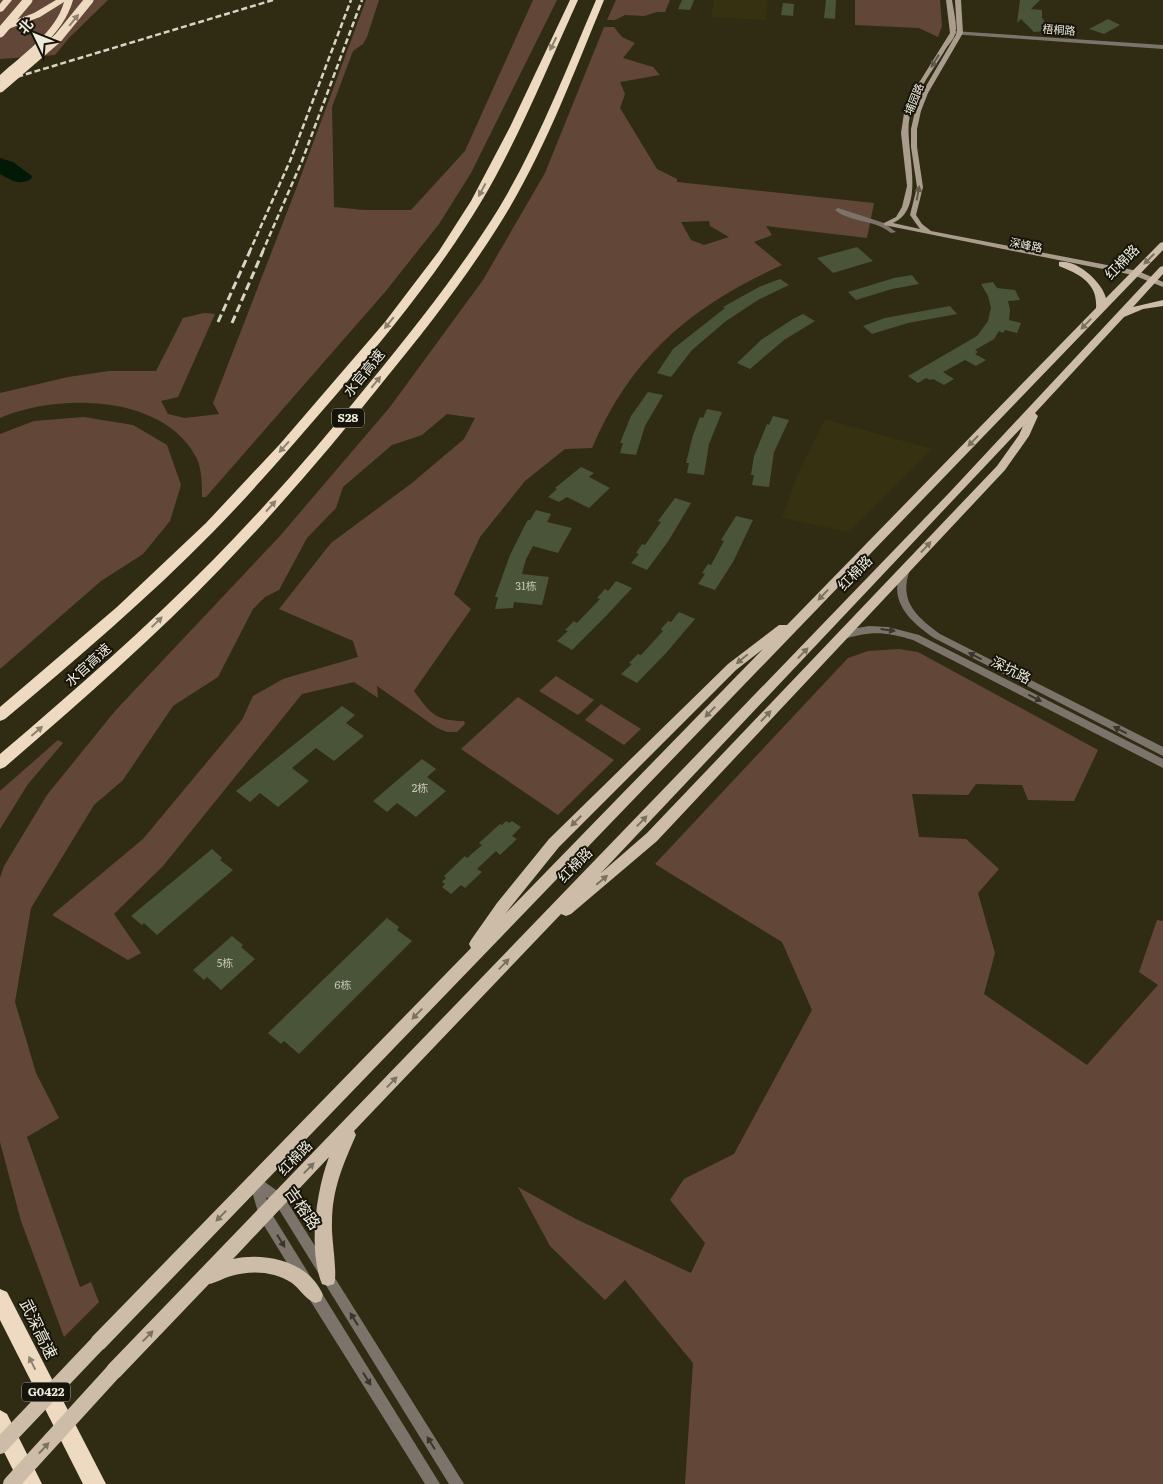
<svg xmlns="http://www.w3.org/2000/svg" width="1163" height="1484" font-family="Literata,'Noto Sans SC',serif">
  <rect width="100%" height="100%" fill="#302c14"/>
  <g fill="#363110">
    <path d="M714,0H768L766,20L711,17Z"/>
    <path d="M825,419L932,449L849,532L782,518L797,476Z"/>
  </g>
  <g fill="#624738" fill-rule="evenodd">
    <path d="M0,0H108L69,38L55,55L0,59Z"/>
    <path d="M366,0H379L367,37L363,44L353,51L332,107L334,207L364,210H411L465,151L533,0H557L471,173L439,224L385,292L206,497H202C202,485 202,470 197,459C165,394 58,393 0,418V393L68,377L109,371H156L183,318L204,313L215,314L178,397L161,401L168,414L185,418L219,414L213,403L296,189Z"/>
    <path d="M616,0H670L665,12H657L644,16L625,15L615,20H607Z"/>
    <path d="M855,0H940L942,26L938,37L919,28L855,25Z"/>
    <path d="M604,27H614L622,37L635,43L623,58L653,67L660,75L620,82L625,94L620,108L657,169L677,179V182L874,203L867,238L766,226L772,235L754,242L782,265C692,306 632,355 592,448L565,449L525,481L480,537L454,594L471,609L414,691C430,713 435,721 464,721L465,724L457,732H447L437,728L377,686L378,698L354,682L302,694L163,866L114,914L141,953L128,960L52,915L143,839L242,720L253,696L283,679L358,657L353,641L279,609L331,543L412,483L464,439L475,418L447,414L422,435L392,445L343,487L336,508L307,538L279,590L265,597L253,609L218,677L173,706L123,780L94,805L31,908L15,1002L36,1073L59,1118L27,1137L80,1287L91,1282L99,1302L64,1337L21,1221L0,1142V878L4,866L47,795L115,711L280,536L390,407L483,280L545,173ZM709,221L710,226L729,237L704,245L691,240L681,222Z"/>
    <path d="M84,417L133,425L167,445L181,485L170,521L143,554L101,581L0,669V434L34,421Z"/>
    <path d="M899,649L918,652L1098,750L1074,801L1028,800L1022,785L976,784L968,795L912,794L919,837L966,839L999,869L978,893L995,953L984,994L1087,1065L1158,985L1139,972L1157,920L1163,921V1484H685L693,1363L625,1280L605,1300L550,1246L518,1187L576,1219L691,1273L705,1243L670,1200L684,1179L734,1154L812,1010L782,942L655,864L848,658L868,651Z"/>
    <path d="M556,676L594,700L578,715L539,691Z"/>
    <path d="M518,697L614,760L558,815L461,749Z"/>
    <path d="M601,704L641,729L624,745L585,720Z"/>
    <path d="M58,740L63,743L28,784L0,829V791Z"/>
  </g>
  <path fill="#031907" d="M0,158L13,162L32,176L31,179C19,186 11,180 0,174Z"/>
  <g fill="#4a5438">
    <path d="M682,0H694L690,10L678,9Z"/>
    <path d="M826,0H836L835,19L824,18Z"/>
    <path d="M1020,0H1040L1031,9L1042,10V18L1050,28H1046L1049,31L1034,32L1021,19L1017,23Z"/>
    <path d="M783,3L794,4L793,16L781,15Z"/>
    <path d="M1108,19L1120,25L1104,34L1089,29Z"/>
    <path d="M857,247L873,261L833,273L817,258Z"/>
    <path d="M912,275L919,284L892,289L856,300L848,292L894,278Z"/>
    <path d="M780,279L789,285L758,300L726,321L692,350L671,377L657,373L673,349L725,308L723,307L759,287Z"/>
    <path d="M993,282L997,288L1015,290L1020,300L1008,301L1010,310L1009,320L1021,323L1017,333L1005,330L1003,333L999,331L994,339L975,350L978,352L975,354L986,360L976,366L965,360L947,370L943,372L954,379L944,385L933,379L930,380L926,378L918,383L908,376L977,336L988,321L991,308L988,296L981,284Z"/>
    <path d="M950,306L957,314L908,323L872,334L863,326L885,318Z"/>
    <path d="M803,314L815,321L784,340L750,369L737,363L761,340L793,319Z"/>
    <path d="M648,392L663,395L645,426L636,455L620,453L623,443H620L631,416Z"/>
    <path d="M707,409L722,412L709,444L704,475L687,473L689,463H686L693,435L700,417L703,418Z"/>
    <path d="M773,416L789,420L774,452L769,487L752,485L754,475H751L754,456L767,424L769,425Z"/>
    <path d="M581,467L594,473L589,477L610,488L589,508L567,497L559,502L548,497L557,489L555,488Z"/>
    <path d="M675,498L691,503L669,540L647,570L631,563L639,554L636,553L642,544L645,545L661,522L658,521Z"/>
    <path d="M536,510L551,514L547,522L572,528L558,553L533,546L526,559L522,574L549,577L542,605L514,602L513,608L495,609L498,597H495L510,555L526,523L528,520H530Z"/>
    <path d="M736,516L753,520L733,562L715,590L698,584L705,574L702,573L708,564L711,565L724,541L721,540Z"/>
    <path d="M616,581L632,588L606,616L572,650L557,641L568,631L565,630L574,621L577,623L600,599L597,598L605,589L608,591Z"/>
    <path d="M679,612L695,619L666,653L637,683L621,674L632,664L629,663L638,654L641,655L663,631L661,629L668,621L671,622Z"/>
    <path d="M342,706L355,715L346,723L364,736L334,761L316,748L292,768L309,781L278,807L260,793L250,802L236,791Z"/>
    <path d="M422,759L436,769L427,777L446,791L416,817L397,803L387,812L373,801Z"/>
    <path d="M506,821L509,823L512,821L521,827L512,836L517,839L500,855L496,851L477,869L482,872L465,888L461,885L451,894L442,887L445,884L442,882L446,878L444,876L465,856L467,858L482,845L479,843L500,824L502,825Z"/>
    <path d="M212,849L222,858L220,860L233,870L157,935L144,923L142,925L131,916Z"/>
    <path d="M387,918L399,927L397,930L412,941L299,1054L284,1041L281,1044L268,1033Z"/>
    <path d="M232,936L243,945L241,947L255,959L221,990L207,977L204,980L193,970Z"/>
  </g>
  <g fill="none" stroke-linecap="round" stroke-linejoin="round">
    <g fill="#7c746a" fill-rule="evenodd">
      <path d="M953,31L1163,45V49L951,34V32Z"/>
      <path d="M838,208L884,223L896,232L891,233C874,219 851,223 835,210Z"/>
      <path d="M906,567L910,570C898,601 917,617 940,634L1163,747V756L934,638C909,621 886,599 903,568Z"/>
      <path d="M869,626L888,627L919,635L1163,759V768L913,640C884,631 869,631 841,640L836,637C844,629 858,628 869,626Z"/>
      <path d="M255,1175L283,1195L464,1484H449L275,1203L266,1197L270,1211L312,1279L310,1284L305,1286L300,1284L260,1219L249,1181L251,1177Z"/>
      <path d="M313,1285L318,1287L440,1484H425L308,1297L306,1292L308,1287Z"/>
    </g>
    <path fill="#aa9d8d" fill-rule="evenodd" d="M946,0H952C953,8 958,27 955,34C954,39 948,45 945,50C932,72 913,95 909,121C905,150 927,208 893,223L920,229L910,215L917,187L911,147V129L915,111L922,93L957,33L955,0H961L963,33L928,93L921,111L917,129V147L923,187L916,215L922,224L931,231L1138,271L1163,282V287L1133,275L884,225V223L896,217L902,207L907,186L901,133L904,113L912,94L950,33Z"/>
    <g fill="#cdbda8" fill-rule="evenodd">
      <path d="M1163,242V250L104,1349L98,1351L92,1349L90,1343L92,1337L471,948L469,944L471,940L497,903L549,839L728,664L779,625H787L1096,308C1098,283 1079,274 1059,266V262C1077,259 1102,282 1106,298L1160,243ZM763,649L505,914L559,847L736,670Z"/>
      <path d="M1163,266V274L1133,307L1163,300V306L1143,309L1124,317L1035,413L1038,416L1029,436L1005,470L657,841L571,914L566,916L561,914L354,1131L356,1135C343,1165 332,1189 332,1223C331,1238 338,1273 334,1284L328,1286L322,1284C308,1250 316,1191 329,1157L233,1259C265,1252 309,1261 323,1295L321,1301L315,1303C305,1299 300,1289 292,1283C274,1271 251,1270 231,1276C223,1278 216,1283 209,1284L120,1377L114,1380L108,1377L105,1371L108,1365L949,493L1160,267ZM1023,426L1019,435L997,466L647,833L601,873Z"/>
    </g>
    <g fill="#eddac1" fill-rule="evenodd">
      <path d="M3,0H12L3,11L0,12V4Z"/>
      <path d="M56,0H73C64,34 28,59 3,82L0,83V75C22,55 56,32 64,2L40,17L3,31L0,32V26L34,13Z"/>
      <path d="M570,0H578C547,68 519,138 481,202C439,272 388,334 335,396C295,442 256,488 213,532C148,598 77,659 5,719L0,721V707L117,607L206,523L280,444L385,322L439,251L471,201L510,127Z"/>
      <path d="M596,0H604C575,70 548,142 510,207C473,269 428,327 382,383C332,446 279,508 223,566C155,637 80,702 5,767L0,769V754C73,692 146,628 213,560C269,503 321,443 371,381C417,325 461,269 499,208C538,143 566,70 596,0Z"/>
      <path d="M0,1289L7,1292L106,1484H83L0,1320Z"/>
      <path d="M0,1410L7,1414L42,1484H20L0,1444Z"/>
    </g>
    <g stroke="#d7d4c5" stroke-width="2.5" stroke-dasharray="6 3" stroke-linecap="butt">
      <path d="M0,82L273,0"/>
      <path d="M249,253L290,161L351,0"/>
      <path d="M262,253L302,161L362,0"/>
    </g>
    <g stroke="#d7d4c5" stroke-width="3" stroke-dasharray="8 4" stroke-linecap="butt">
      <path d="M218,322L250,251"/>
      <path d="M232,323L263,251"/>
    </g>
    <g stroke="#cdbda8" stroke-width="16">
      <path d="M0,1446L98,1343"/>
      <path d="M11,1484L114,1371"/>
    </g>
    <g stroke="#eddac1" stroke-width="9">
      <path d="M0,33L28,0"/>
      <path d="M0,88L58,38L89,0"/>
    </g>
  </g>
  <defs><path id="oneway-solid" d="M-6-.8H1V-3.2L6.5 0L1 3.2V.8H-6Z" transform="scale(1.25)"/></defs>
  <g fill="#8c816f">
    <use href="#oneway-solid" transform="translate(74 20) rotate(-51)"/>
    <use href="#oneway-solid" transform="translate(553 44) rotate(116)"/>
    <use href="#oneway-solid" transform="translate(482 190) rotate(118)"/>
    <use href="#oneway-solid" transform="translate(389 323) rotate(129)"/>
    <use href="#oneway-solid" transform="translate(376 382) rotate(-51)"/>
    <use href="#oneway-solid" transform="translate(284 447) rotate(132)"/>
    <use href="#oneway-solid" transform="translate(271 506) rotate(-48)"/>
    <use href="#oneway-solid" transform="translate(157 622) rotate(-44)"/>
    <use href="#oneway-solid" transform="translate(37 731) rotate(-41)"/>
    <use href="#oneway-solid" transform="translate(32 1363) rotate(-116)"/>
  </g>
  <g fill="#60584c">
    <use href="#oneway-solid" transform="translate(935 61) rotate(122)"/>
    <use href="#oneway-solid" transform="translate(918 193) rotate(-80)"/>
  </g>
  <g fill="#7b7161">
    <use href="#oneway-solid" transform="translate(1149 259) rotate(135)"/>
    <use href="#oneway-solid" transform="translate(1086 324) rotate(134)"/>
    <use href="#oneway-solid" transform="translate(973 441) rotate(134)"/>
    <use href="#oneway-solid" transform="translate(926 547) rotate(-47)"/>
    <use href="#oneway-solid" transform="translate(823 595) rotate(134)"/>
    <use href="#oneway-solid" transform="translate(803 653) rotate(-46)"/>
    <use href="#oneway-solid" transform="translate(742 659) rotate(140)"/>
    <use href="#oneway-solid" transform="translate(710 712) rotate(134)"/>
    <use href="#oneway-solid" transform="translate(766 716) rotate(-47)"/>
    <use href="#oneway-solid" transform="translate(576 821) rotate(135)"/>
    <use href="#oneway-solid" transform="translate(642 821) rotate(-46)"/>
    <use href="#oneway-solid" transform="translate(602 880) rotate(-40)"/>
    <use href="#oneway-solid" transform="translate(504 964) rotate(-46)"/>
    <use href="#oneway-solid" transform="translate(417 1014) rotate(134)"/>
    <use href="#oneway-solid" transform="translate(392 1082) rotate(-46)"/>
    <use href="#oneway-solid" transform="translate(309 1168) rotate(-46)"/>
    <use href="#oneway-solid" transform="translate(221 1216) rotate(134)"/>
    <use href="#oneway-solid" transform="translate(148 1336) rotate(-46)"/>
    <use href="#oneway-solid" transform="translate(44 1448) rotate(-47)"/>
  </g>
  <g fill="#3a362c">
    <use href="#oneway-solid" transform="translate(888 630) rotate(7)"/>
    <use href="#oneway-solid" transform="translate(975 656) rotate(-153)"/>
    <use href="#oneway-solid" transform="translate(1035 698) rotate(27)"/>
    <use href="#oneway-solid" transform="translate(1120 730) rotate(-153)"/>
    <use href="#oneway-solid" transform="translate(281 1241) rotate(58)"/>
    <use href="#oneway-solid" transform="translate(354 1319) rotate(-122)"/>
    <use href="#oneway-solid" transform="translate(367 1379) rotate(58)"/>
    <use href="#oneway-solid" transform="translate(431 1443) rotate(-122)"/>
  </g>
  <g text-anchor="middle" stroke-width="4" stroke-linejoin="round" paint-order="stroke">
    <g font-size="11" fill="#edeadc" stroke="#16140a">
      <text transform="translate(1059 30) rotate(4)" y="4">梧桐路</text>
      <text transform="translate(914 99) rotate(-68)" y="4">埔园路</text>
      <text transform="translate(1026 245) rotate(11)" y="4">深峰路</text>
    </g>
    <g font-size="11" fill="#c4c4b3">
      <text x="526" y="590">31栋</text>
      <text x="420" y="792">2栋</text>
      <text x="225" y="967">5栋</text>
      <text x="343" y="989">6栋</text>
    </g>
    <g fill="#16140a" stroke="#acaa9d" stroke-width="1">
      <rect x="332" y="408.5" width="32" height="19" rx="4"/>
      <rect x="22" y="1382.5" width="48" height="19" rx="4"/>
    </g>
    <g font-size="12" font-weight="bold" fill="#edeadc">
      <text x="348" y="422">S28</text>
      <text x="46" y="1396">G0422</text>
    </g>
    <g font-size="14" fill="#edeadc" stroke="#16140a">
      <text transform="translate(1122 262) rotate(-46)" y="5">红棉路</text>
      <text transform="translate(364 373) rotate(-51)" y="5">水官高速</text>
      <text transform="translate(855 573) rotate(-46)" y="5">红棉路</text>
      <text transform="translate(88 665) rotate(-42)" y="5">水官高速</text>
      <text transform="translate(1011 670) rotate(27)" y="5">深坑路</text>
      <text transform="translate(575 865) rotate(-46)" y="5">红棉路</text>
      <text transform="translate(295 1158) rotate(-46)" y="5">红棉路</text>
    </g>
    <g font-size="16" fill="#edeadc" stroke="#16140a">
      <text transform="translate(303 1208) rotate(55)" y="6">吉榕路</text>
      <text transform="translate(39 1329) rotate(64)" y="6">武深高速</text>
    </g>
  </g>
  <g transform="translate(35 35) rotate(313)" stroke="#16140a" stroke-width="4" paint-order="stroke">
  <path d="M0-4L9 19L0 12L-9 19Z" fill="#edeadc"/>
  <text y="-8" font-size="14" font-weight="bold" text-anchor="middle" fill="#edeadc">北</text>
  </g>
</svg>
